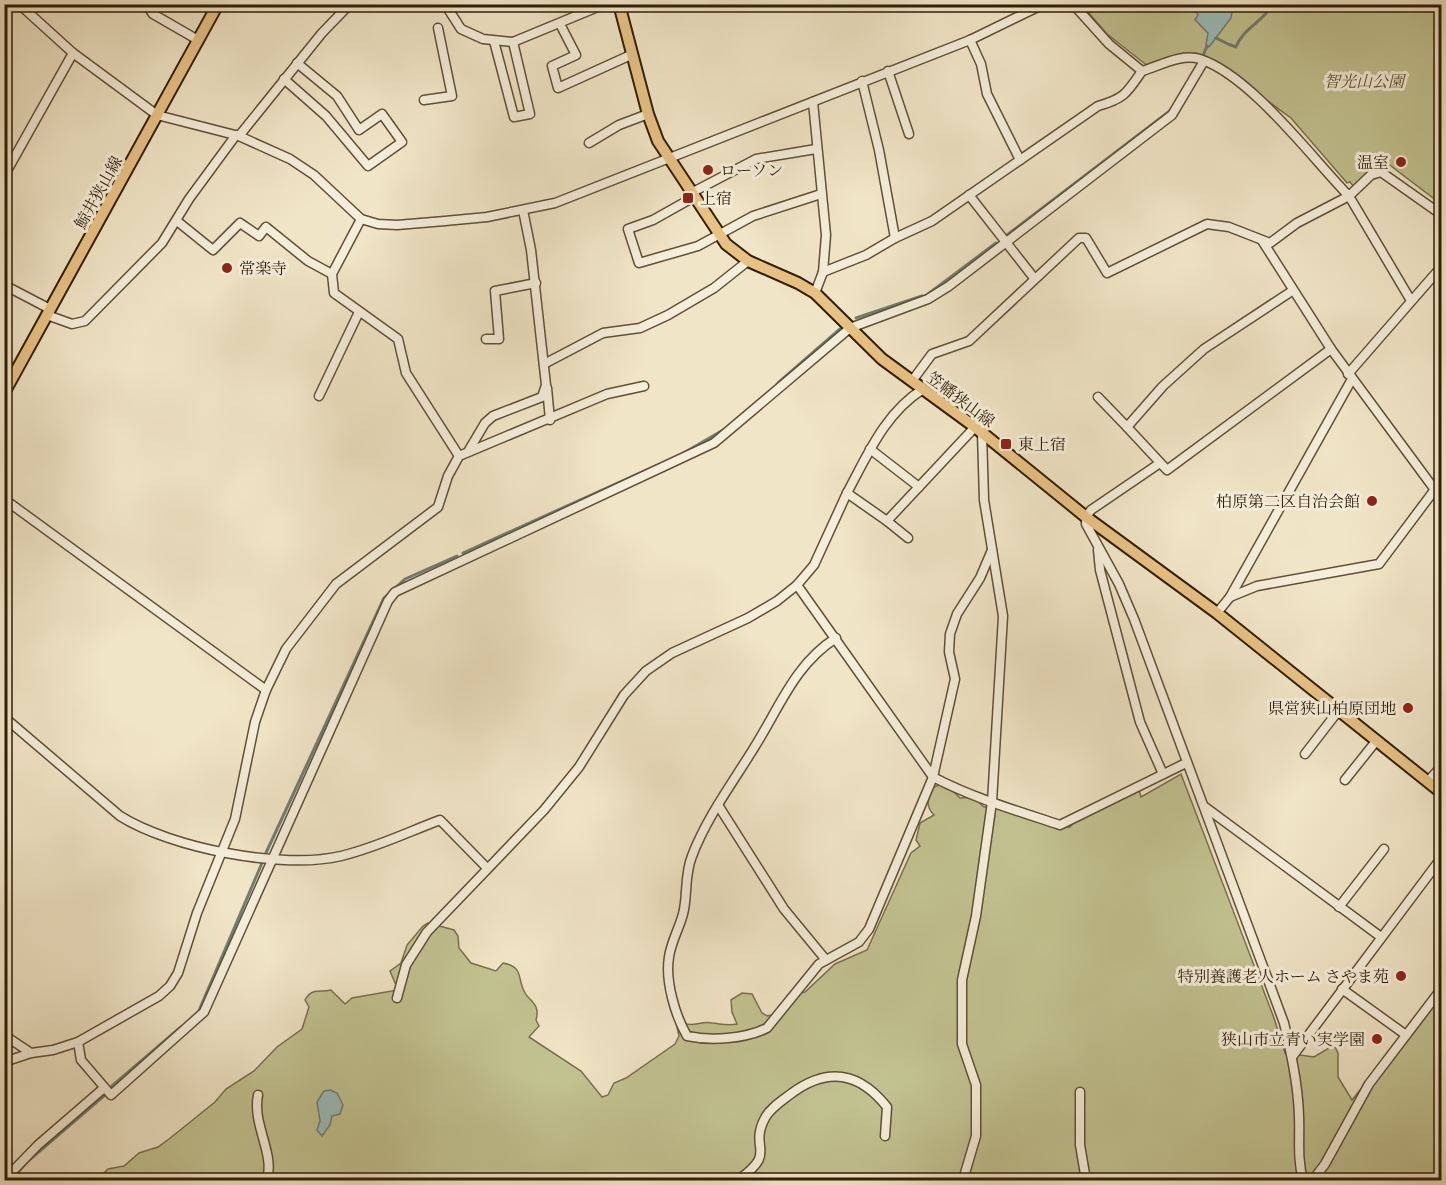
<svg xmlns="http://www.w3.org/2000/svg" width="1446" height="1185" font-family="Alegreya,'Noto Serif JP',serif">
  <rect width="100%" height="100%" fill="#f0e5c6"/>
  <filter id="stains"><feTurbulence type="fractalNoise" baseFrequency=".00333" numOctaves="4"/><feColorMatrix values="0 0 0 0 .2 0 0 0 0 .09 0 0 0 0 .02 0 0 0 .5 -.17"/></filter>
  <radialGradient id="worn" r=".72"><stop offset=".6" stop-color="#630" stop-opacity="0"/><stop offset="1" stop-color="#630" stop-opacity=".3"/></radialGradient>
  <g fill="#c2c290" stroke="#78704b" stroke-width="1.5">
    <path d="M1082,5H1441V204L1387,163L1368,170L1369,174L1354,187L1350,182L1347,183L1291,118L1218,65L1196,53L1149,67L1107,34Z"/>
    <path d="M1181,774L1274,1018L1285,1053L1314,1057L1334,1045L1338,1053V1077L1352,1100L1441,991V1180H97L108,1169L124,1166L139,1153L158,1147L169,1139L215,1102L226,1089L254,1071L277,1047L302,1029L309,1007L305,1000C312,987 320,993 331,990L345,1004L352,998L398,990L390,971L401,963L407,945L423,926L428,923L454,930L458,936L459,948L471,963L496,971L503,963C524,967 517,978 524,991C528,1001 541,1003 536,1020L539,1026L529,1037L581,1071L602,1097L608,1095L614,1083L626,1078L675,1044L679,1036L675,1018L682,1015L686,1024C696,1026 702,1021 712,1023C722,1024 727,1026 737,1024L732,1012L731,1000L742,993L752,994L762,1013L767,1016L784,1012L800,993L805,992L835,964L867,950L911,853L920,846L916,840L920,823L934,815C925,806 928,799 932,788L941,784L950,788L960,798L973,797L984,807H994L1060,828L1070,827L1074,822L1139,789L1141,797Z"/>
  </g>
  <g fill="#9cbdbc" stroke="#707d73" stroke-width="1.5">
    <path d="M1193,5H1233L1231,18L1209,47L1206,45L1208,33L1195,20L1198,15Z"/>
    <path d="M330,1090L337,1093L343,1105L340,1114L332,1116L330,1125L322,1136L317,1130L320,1121L317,1102L324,1091Z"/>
  </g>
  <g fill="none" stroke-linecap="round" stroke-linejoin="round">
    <g stroke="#707d73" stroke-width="3">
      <path d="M1216,38L1230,45"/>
      <path d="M1231,45L1236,47C1242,29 1264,21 1273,4"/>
      <path d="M1202,58L1207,46"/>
      <path d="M1007,235L1171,110"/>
      <path d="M928,294L996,243"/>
      <path d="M856,318L922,296"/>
      <path d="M778,383L840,329"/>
      <path d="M682,454L723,430"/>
      <path d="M463,553L662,463"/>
      <path d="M265,855L384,598L405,579L457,556"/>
      <path d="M198,1013L262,863"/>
      <path d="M112,1086L181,1027"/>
      <path d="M11,1180L28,1161L106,1094"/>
    </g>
    <defs>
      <g id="minor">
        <path d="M19,4L73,53L157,115L239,136L290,159L314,175L361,219L378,224L397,225L445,221L487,217L555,203L970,40L1044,4"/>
        <path d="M146,4L153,14L198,40"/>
        <path d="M445,4L461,29L483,39L513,42L605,4"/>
        <path d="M1073,4L1109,44L1142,71C1159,66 1182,53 1200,59C1251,76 1311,157 1349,196L1371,175L1381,172L1442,215"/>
        <path d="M560,24L576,55L552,66L558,88L633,54"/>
        <path d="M970,40L981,64L987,94L1020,160"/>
        <path d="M494,41L514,117L530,114L513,42"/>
        <path d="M888,71L909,134"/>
        <path d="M284,79L326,116L368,166L402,142L382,114L359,130L337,96L297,63"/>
        <path d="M862,81L879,150L895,238"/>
        <path d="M424,100L452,96L438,28"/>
        <path d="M813,102L826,235L823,272L815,293"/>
        <path d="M239,136L322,33L350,4"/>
        <path d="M589,143L619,125L648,114"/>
        <path d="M4,176L73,53"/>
        <path d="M691,193L756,159L816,149"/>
        <path d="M969,195L1034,278"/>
        <path d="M694,197L653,220L628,229L639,263L698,246L753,216L821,194"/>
        <path d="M361,219L332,274L334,293L398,339L406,373L459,456"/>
        <path d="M177,221L213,250L240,223L259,236L266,227L308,261L332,274"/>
        <path d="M1263,242L1331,349L1435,490"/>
        <path d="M823,272L866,255L895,238L932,221L1098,106C1124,99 1127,93 1142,71"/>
        <path d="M4,285L50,309"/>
        <path d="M1292,291L1204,349L1163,386L1127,427L1167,470L1331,349"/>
        <path d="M47,315L72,324L85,321L162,243L189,199L236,135"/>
        <path d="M486,339H499L495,291L536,283"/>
        <path d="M544,364L603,333L640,328L668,315L714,288L748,261"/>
        <path d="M1348,374L1442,266"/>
        <path d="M912,381L932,354L969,341L1079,238H1086L1107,273L1207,224L1229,227L1270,243L1297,223L1349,196L1410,299"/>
        <path d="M547,388L550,420"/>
        <path d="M923,389C885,413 868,454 847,493L887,521L975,427"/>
        <path d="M319,396L359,312"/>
        <path d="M1098,397L1127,427"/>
        <path d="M870,449L919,487"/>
        <path d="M469,450L485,423L493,416L542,397L546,385L531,250L523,210"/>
        <path d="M1160,463L1091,510L1086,517V524L1119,584L1134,619L1284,1023C1291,1053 1298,1084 1299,1116C1300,1138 1297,1158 1303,1180"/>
        <path d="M4,499L266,690"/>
        <path d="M887,521L908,538"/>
        <path d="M1098,550L1100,570L1140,722L1163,774"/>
        <path d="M797,585L933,777C973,798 1018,811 1060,825L1186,763"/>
        <path d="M1230,597L1352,379"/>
        <path d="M1217,613L1230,597L1257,586L1379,564L1442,480"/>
        <path d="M836,638C798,662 782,701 760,738C737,777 708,814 692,856C684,876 688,895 683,914C679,929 671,942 669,957C665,981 675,1015 687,1036C711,1041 745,1039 767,1028L819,964L859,942L869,929L933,777L955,679L949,652L950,634L957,614L980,578L992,550"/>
        <path d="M4,717L120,816C171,848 283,870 341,856C375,848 408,832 440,820L487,868"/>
        <path d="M1305,754L1339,710"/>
        <path d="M1345,780L1377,740"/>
        <path d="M1428,781L1442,766"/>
        <path d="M718,805L784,909L826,960"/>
        <path d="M1205,807L1381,937"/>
        <path d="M1339,907L1384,849"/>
        <path d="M1342,989L1406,1035"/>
        <path d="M397,998L406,965L427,932L544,810L579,767L624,695L646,671L672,653L748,618L777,601L797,585L814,565L847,493"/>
        <path d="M4,1035L31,1053"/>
        <path d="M78,1042L81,1060L111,1095L204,1012L388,601L395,592L714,443L850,328L928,299L949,286L1172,115L1204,61"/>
        <path d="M1292,1057L1442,857"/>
        <path d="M4,1062L31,1053L53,1050L78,1042L159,996L170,986L178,973L197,913L235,819L255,722L266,690L286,649L336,584L438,507L448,476L459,456L607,394L644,386"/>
        <path d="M1080,1092V1145L1086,1180"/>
        <path d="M258,1095C252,1125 275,1153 267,1180"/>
        <path d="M4,1180L38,1145L104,1088"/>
        <path d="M738,1180C779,1151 748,1150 765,1118C770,1108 783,1100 792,1093C828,1067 859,1072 887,1107L885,1136"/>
        <path d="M963,1180L976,1136V1085L962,1044V980L976,916L992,802L1003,616L984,500L982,433"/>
        <path d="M1313,1180L1325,1164L1369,1084L1442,988"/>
      </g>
      <g id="major">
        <path d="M619,4L648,114L658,141L726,244L748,261L798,283L815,293L882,359L975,427L1086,517L1217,613L1442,793"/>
        <path d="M4,393L218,4"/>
      </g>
    </defs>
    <use href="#minor" stroke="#5f5036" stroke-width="11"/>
    <use href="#major" stroke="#2f1e06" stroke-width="14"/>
    <use href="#minor" stroke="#f5eeda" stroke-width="8"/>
    <use href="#major" stroke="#e8c283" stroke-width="10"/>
  </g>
  <g fill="#8f2418" stroke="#f5eeda" stroke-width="2">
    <circle cx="1401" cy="162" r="6"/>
    <circle cx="708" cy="170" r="6"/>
    <rect x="682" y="192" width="12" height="12" rx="3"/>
    <circle cx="227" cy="268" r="6"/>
    <rect x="1000" y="438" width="12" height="12" rx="3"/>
    <circle cx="1372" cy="501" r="6"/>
    <circle cx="1408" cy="708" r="6"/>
    <circle cx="1401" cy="976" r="6"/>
    <circle cx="1377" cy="1039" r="6"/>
  </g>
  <g text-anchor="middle" stroke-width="6" stroke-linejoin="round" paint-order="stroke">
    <g font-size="16" font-style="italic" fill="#5b4f2f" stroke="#f5eeda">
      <text x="1364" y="87">智光山公園</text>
    </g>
    <g font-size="16" fill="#2f1e06" stroke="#f5eeda" text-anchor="end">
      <text x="1389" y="168">温室</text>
      <text x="720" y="176" text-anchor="start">ローソン</text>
      <text x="700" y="204" text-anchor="start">上宿</text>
      <text x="239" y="274" text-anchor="start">常楽寺</text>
      <text x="1018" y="450" text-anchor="start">東上宿</text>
      <text x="1360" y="507">柏原第二区自治会館</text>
      <text x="1396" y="714">県営狭山柏原団地</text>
      <text x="1389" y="982">特別養護老人ホーム さやま苑</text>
      <text x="1365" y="1045">狭山市立青い実学園</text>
    </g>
    <g font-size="16" fill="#2f1e06" stroke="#f5eeda">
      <text transform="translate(98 192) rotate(-61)" y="6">鯨井狭山線</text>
      <text transform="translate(961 399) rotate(37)" y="6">笠幡狭山線</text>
    </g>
  </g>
  <rect width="1446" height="1185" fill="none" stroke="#f0e5c6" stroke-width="24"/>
  <rect x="6" y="6" width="1434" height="1173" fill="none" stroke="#2f1e06" stroke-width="3"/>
  <rect x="12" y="12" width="1422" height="1161" fill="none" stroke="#2f1e06" stroke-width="1.5"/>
  <rect width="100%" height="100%" filter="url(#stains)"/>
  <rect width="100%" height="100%" fill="url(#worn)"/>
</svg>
